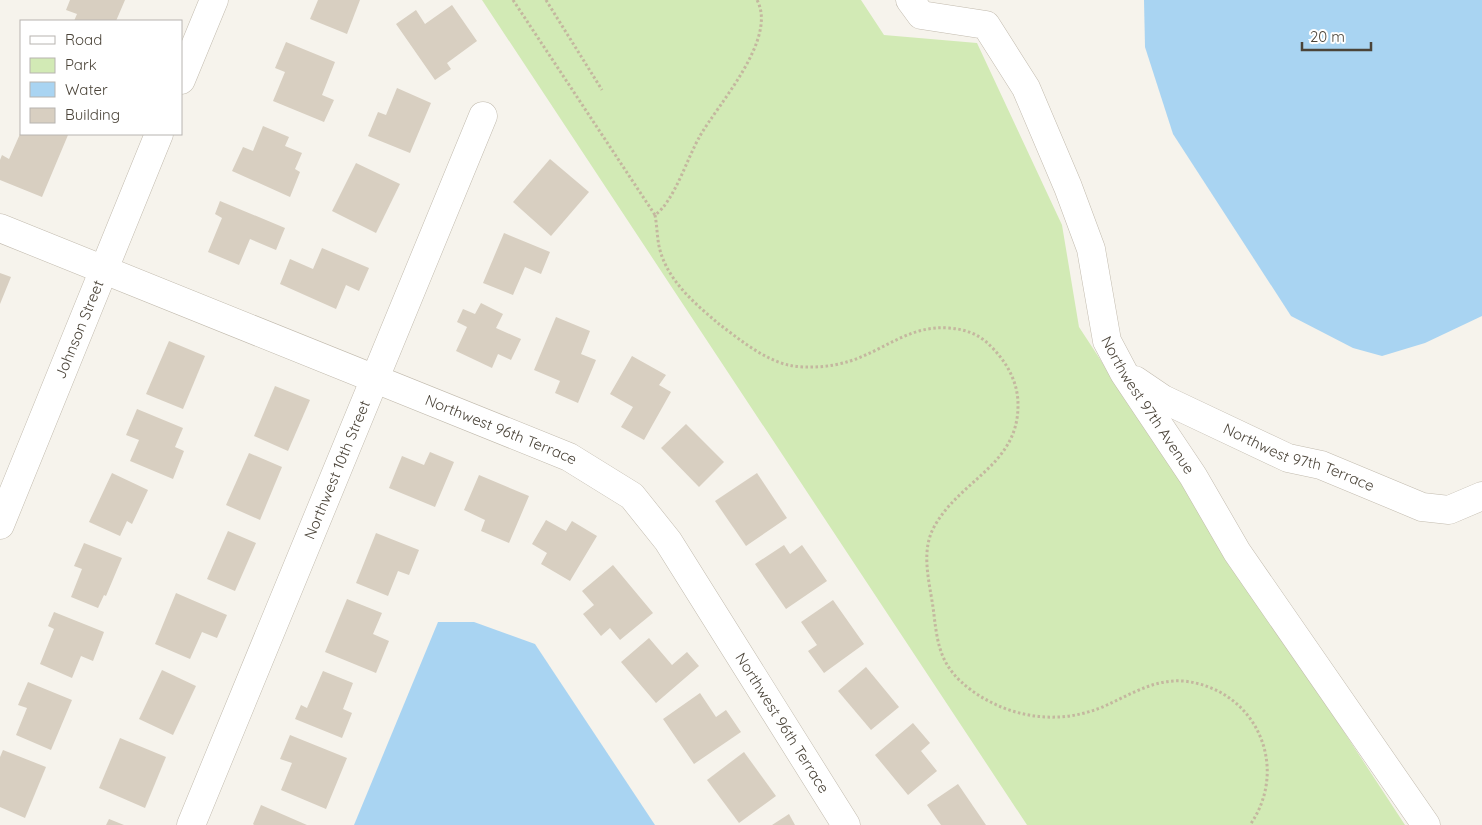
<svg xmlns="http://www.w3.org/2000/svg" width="1482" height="825" font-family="Quicksand,sans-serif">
  <rect width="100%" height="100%" fill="#f6f3ec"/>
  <path fill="#d2eab5" d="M482,0H861L884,35L977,43L1062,225L1079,327L1405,825H1027Z"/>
  <g fill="#a9d4f2">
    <path d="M1144,0H1482V316L1425,343L1382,356L1353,348L1291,316L1173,134L1145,47Z"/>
    <path d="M438,622H474L535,644L655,825H354Z"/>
  </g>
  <g fill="#d8cfc1">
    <path d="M70,0H125L116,21H74L77,14L66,10Z"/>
    <path d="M318,0H360L347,34L310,19Z"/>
    <path d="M452,5L477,41L447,63L451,69L435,80L396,24L416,10L425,24Z"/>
    <path d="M286,42L335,62L322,95L334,100L324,122L273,101L285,72L275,68Z"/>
    <path d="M397,88L431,103L410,153L368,136L378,112L386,115Z"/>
    <path d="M263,126L289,137L285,146L302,153L295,169L300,172L290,197L232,171L243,147L253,151Z"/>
    <path d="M20,134L68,135L42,197L0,180V160L2,155L9,159Z"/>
    <path d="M550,159L589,192L551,236L513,202Z"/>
    <path d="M356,163L400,184L376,233L332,211Z"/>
    <path d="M220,201L285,228L276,250L250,239L239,265L208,252L222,218L215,214Z"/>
    <path d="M504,233L550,252L541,274L525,267L513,295L483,283Z"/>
    <path d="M322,248L369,268L359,291L346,285L336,309L280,284L290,259L313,269Z"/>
    <path d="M0,273L11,277L0,304Z"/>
    <path d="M481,303L503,314L496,328L521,339L511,360L498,354L492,368L456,351L467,327L457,322L463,309L475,314Z"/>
    <path d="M556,317L590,331L581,354L596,360L578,403L555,393L560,381L534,370Z"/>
    <path d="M169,341L205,356L183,409L146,394Z"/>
    <path d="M632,356L666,375L659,385L671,392L644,440L621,427L633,407L610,394Z"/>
    <path d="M275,386L310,400L288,451L254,436Z"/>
    <path d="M137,409L183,428L175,447L184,451L173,479L130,461L139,440L126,435Z"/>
    <path d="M686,424L724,462L699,487L661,448Z"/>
    <path d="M430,452L454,462L435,507L389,488L402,456L424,465Z"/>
    <path d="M249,453L282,467L260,520L226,505Z"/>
    <path d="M112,473L148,490L132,524L127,521L120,536L89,522Z"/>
    <path d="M757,473L787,518L746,546L715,501Z"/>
    <path d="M479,475L529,496L509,543L481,531L485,520L464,510Z"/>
    <path d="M546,520L566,531L572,521L597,536L570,581L541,564L547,553L532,544Z"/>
    <path d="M228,531L256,543L235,591L207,579Z"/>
    <path d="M376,533L419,550L409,575L398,571L388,596L356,583Z"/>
    <path d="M84,543L122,558L106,596L104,595L98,608L71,597L82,569L74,566Z"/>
    <path d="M784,545L790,554L802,545L827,581L786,609L755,564Z"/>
    <path d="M613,565L653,613L620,640L610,628L601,636L583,614L594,605L582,591Z"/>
    <path d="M176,593L227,615L217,638L202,632L190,659L155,644Z"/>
    <path d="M347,599L382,613L373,634L389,641L376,673L325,652Z"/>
    <path d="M833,600L864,644L824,673L808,651L817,645L801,622Z"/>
    <path d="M54,612L104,632L93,661L81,656L72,678L40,664L54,629L48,626Z"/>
    <path d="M649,638L672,665L687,652L699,666L656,703L621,662Z"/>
    <path d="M866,667L899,707L871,730L838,691Z"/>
    <path d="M162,670L196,686L173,735L139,719Z"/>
    <path d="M323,671L353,683L343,709L352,713L342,738L295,719L301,705L307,708Z"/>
    <path d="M28,682L72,700L51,750L16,735L27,708L18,705Z"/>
    <path d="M700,693L716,717L726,710L741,732L694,764L663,719Z"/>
    <path d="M913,723L930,743L921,751L937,771L908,795L875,755Z"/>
    <path d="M290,735L347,758L326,809L281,790L292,763L280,759Z"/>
    <path d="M120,738L166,757L145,808L99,788Z"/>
    <path d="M3,750L46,767L25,818L0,807V757Z"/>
    <path d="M744,752L776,796L739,823L707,780Z"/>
    <path d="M958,784L986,825H941L927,805Z"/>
    <path d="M261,805L307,825H254L253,824Z"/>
    <path d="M789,814L795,825H772Z"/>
    <path d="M109,819L124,825H106Z"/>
  </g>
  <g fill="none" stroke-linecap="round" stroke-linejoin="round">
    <defs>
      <g id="minor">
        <path id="s1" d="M910,0L921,15L986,25L1026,88L1068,187L1091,249L1107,341L1124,373L1193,476L1237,552L1426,825"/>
        <path id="s2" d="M0,228L569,457L632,496L668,541L846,825"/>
        <path id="s3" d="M1135,380L1163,399L1288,458L1321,465L1422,507L1449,510L1482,496"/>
        <path id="s4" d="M191,825L483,116"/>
      </g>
      <g id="tertiary">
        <path d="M181,80L214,0"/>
        <path id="s5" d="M0,525L159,134"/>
      </g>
    </defs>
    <use href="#minor" stroke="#c2bbae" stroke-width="29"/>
    <use href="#tertiary" stroke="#c2bbae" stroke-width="29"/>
    <g stroke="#c4b79f" stroke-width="3" stroke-dasharray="2.5 2.5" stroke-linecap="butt">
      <path d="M513,0L655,215C674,202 688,156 700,136C718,104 778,39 757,0"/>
      <path d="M546,0L602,90"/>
      <path d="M655,215C657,225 657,236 659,246C666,279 694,303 719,324C739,339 763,359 788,365C807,369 832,367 850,361C885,350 909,325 949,328C962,329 973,332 984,340C1003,356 1018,379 1018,404C1019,466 958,480 933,529C920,555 931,587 934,615C938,649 942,668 971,690C1011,719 1061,726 1107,705C1131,694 1155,679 1183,681C1255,688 1291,766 1250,825"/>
    </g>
    <use href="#minor" stroke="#fff" stroke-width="28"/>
    <use href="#tertiary" stroke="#fff" stroke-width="28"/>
  </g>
  <g text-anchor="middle" stroke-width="4" stroke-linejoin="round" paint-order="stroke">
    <g font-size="15" fill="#4b4439" stroke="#fff">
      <text dy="5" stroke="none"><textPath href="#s5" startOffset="211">Johnson Street</textPath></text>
      <text dy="5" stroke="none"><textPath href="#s1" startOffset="502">Northwest 97th Avenue</textPath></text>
      <text dy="5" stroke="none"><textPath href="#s2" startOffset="540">Northwest 96th Terrace</textPath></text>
      <text dy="5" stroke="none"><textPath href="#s3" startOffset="182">Northwest 97th Terrace</textPath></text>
      <text dy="5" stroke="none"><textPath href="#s4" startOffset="384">Northwest 10th Street</textPath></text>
      <text dy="5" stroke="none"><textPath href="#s2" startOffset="960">Northwest 96th Terrace</textPath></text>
    </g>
  </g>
  <rect x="20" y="20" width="162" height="115" fill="#ffffff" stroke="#b7b4b0"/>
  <rect x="30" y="36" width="25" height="8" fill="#ffffff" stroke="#b7b4b0"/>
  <text x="65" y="45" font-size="15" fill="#4b4439">Road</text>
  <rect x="30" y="58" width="25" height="15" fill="#d2eab5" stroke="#b7b4b0"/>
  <text x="65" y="70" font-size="15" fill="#4b4439">Park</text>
  <rect x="30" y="82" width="25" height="15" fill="#a9d4f2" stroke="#b7b4b0"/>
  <text x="65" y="95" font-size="15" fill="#4b4439">Water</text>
  <rect x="30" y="108" width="25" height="15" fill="#d8cfc1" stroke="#b7b4b0"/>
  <text x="65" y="120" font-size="15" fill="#4b4439">Building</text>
  <path d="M1302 42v8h69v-8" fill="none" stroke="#4b4439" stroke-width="2.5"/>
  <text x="1310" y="42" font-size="15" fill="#4b4439" stroke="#ffffff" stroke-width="4" paint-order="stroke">20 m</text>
</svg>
